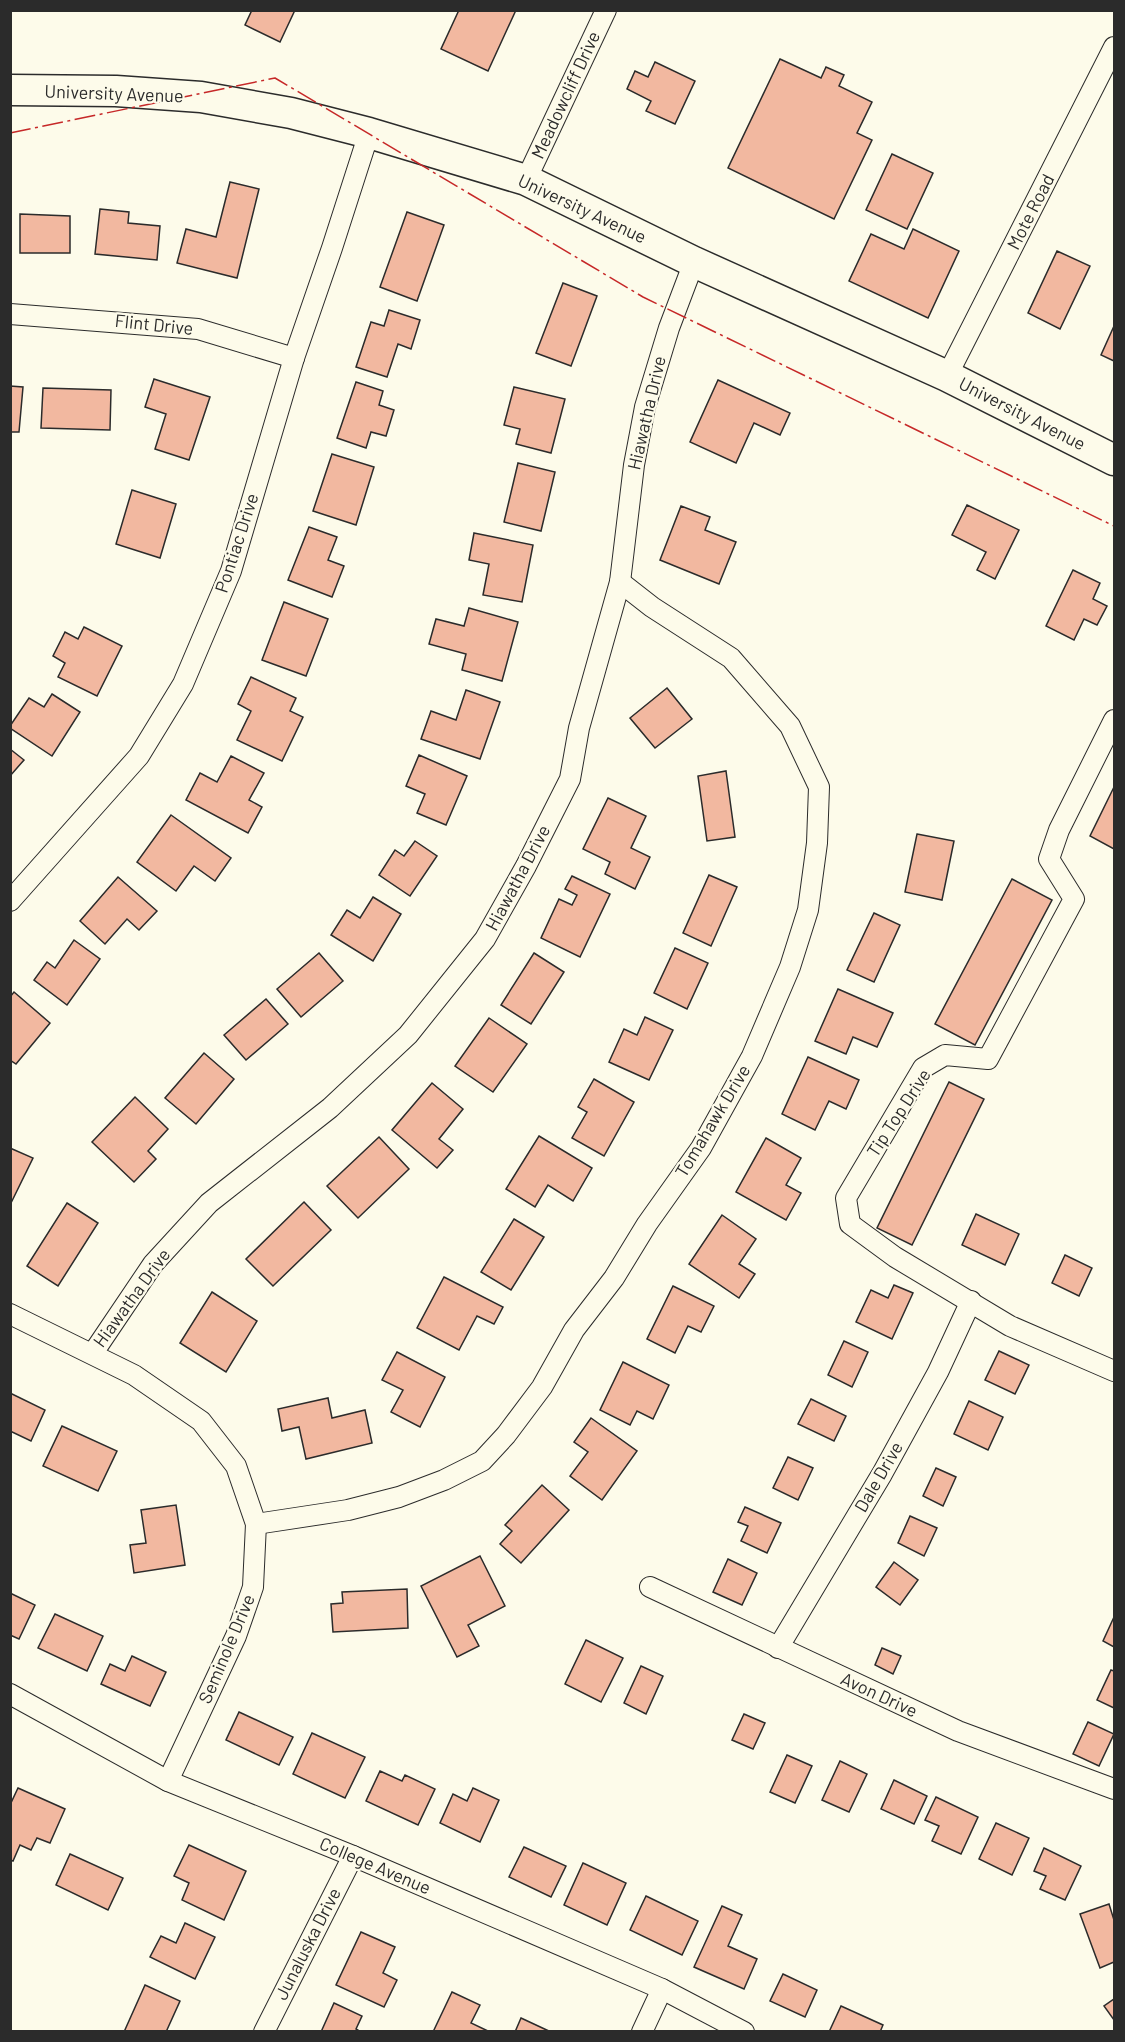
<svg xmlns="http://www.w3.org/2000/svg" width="1125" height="2042" font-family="Barlow,sans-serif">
  <rect width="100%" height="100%" fill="#fdfbea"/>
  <g fill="#f2b8a0" stroke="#2b2b2b" stroke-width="1.5">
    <path d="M252,10H295L280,42L245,25Z"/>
    <path d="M459,10H516L488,71L441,49Z"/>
    <path d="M780,59L821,78L826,67L844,75L839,86L872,102L857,133L872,140L834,219L728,168Z"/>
    <path d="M655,62L695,81L675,124L646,111L651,101L627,89L635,71L648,77Z"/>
    <path d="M892,154L933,173L907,229L866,210Z"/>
    <path d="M230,182L259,189L237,278L177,263L186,229L216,237Z"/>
    <path d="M100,209L129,212L128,223L160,226L157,260L95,254Z"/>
    <path d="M407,212L444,225L417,301L380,287Z"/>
    <path d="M20,214L70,216V253H20Z"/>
    <path d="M913,229L959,251L928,318L849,281L871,234L904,249Z"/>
    <path d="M1057,251L1090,266L1060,329L1028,313Z"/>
    <path d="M563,283L597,296L571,366L536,353Z"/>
    <path d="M389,310L420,320L411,349L398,344L387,377L356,367L371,322L384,326Z"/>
    <path d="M1114,326V361L1101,355Z"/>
    <path d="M154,379L210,397L189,460L155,449L166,414L145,407Z"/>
    <path d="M718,380L790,413L780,435L754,423L736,463L690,442Z"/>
    <path d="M356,382L383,391L379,405L394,410L386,436L371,432L366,448L337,438Z"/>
    <path d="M10,386L23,387L19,432H10Z"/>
    <path d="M514,387L565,399L551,453L516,444L520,429L504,425Z"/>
    <path d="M43,388L111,390L110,430L41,428Z"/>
    <path d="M332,454L374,467L356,525L313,511Z"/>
    <path d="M518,463L555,472L541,531L504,522Z"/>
    <path d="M132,490L176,504L160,558L116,544Z"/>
    <path d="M967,505L1019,530L995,579L977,570L986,552L952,535Z"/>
    <path d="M681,506L710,517L705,530L736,542L719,584L660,560Z"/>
    <path d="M309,527L337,537L328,560L344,566L332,597L288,580Z"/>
    <path d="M474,533L533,545L522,602L483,595L489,564L469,560Z"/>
    <path d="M1073,570L1100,583L1093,599L1107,606L1097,625L1084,619L1074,640L1046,626Z"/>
    <path d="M284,602L328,619L306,676L262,660Z"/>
    <path d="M469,608L518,622L502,681L462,670L466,654L429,644L436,619L464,626Z"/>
    <path d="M84,627L122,646L97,696L58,677L65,663L53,656L65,632L78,639Z"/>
    <path d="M251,677L296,698L290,711L303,717L282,761L237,740L251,711L238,704Z"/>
    <path d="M667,688L692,719L655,748L630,718Z"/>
    <path d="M466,690L500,702L480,759L421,739L431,711L456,720Z"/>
    <path d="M52,694L80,712L52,756L10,728V726L29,698L44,707Z"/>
    <path d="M10,749L24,760L10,776Z"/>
    <path d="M419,755L467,776L446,825L417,813L425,794L406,786Z"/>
    <path d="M231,756L264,773L249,800L262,807L248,833L186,800L200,773L217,782Z"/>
    <path d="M726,771L735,837L707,841L698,776Z"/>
    <path d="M1114,787V849L1090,836Z"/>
    <path d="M608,798L646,816L631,848L650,857L635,889L605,874L610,862L583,849Z"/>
    <path d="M171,815L231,858L215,881L194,866L176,891L137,862Z"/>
    <path d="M917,834L954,841L942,900L905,892Z"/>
    <path d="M415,841L437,856L410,896L379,875L395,850L404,856Z"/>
    <path d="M709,875L737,887L711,946L683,933Z"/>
    <path d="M572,876L610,894L580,957L541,938L559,899L572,905L577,895L565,889Z"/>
    <path d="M118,877L157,911L139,930L127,919L105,944L80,921Z"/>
    <path d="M1012,879L1052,900L975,1045L935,1024Z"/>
    <path d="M373,897L401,914L373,961L331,935L347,910L360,918Z"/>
    <path d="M874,913L900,925L874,982L847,970Z"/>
    <path d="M74,940L100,959L67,1005L34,980L47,962L55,968Z"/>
    <path d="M675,948L708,963L687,1009L654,993Z"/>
    <path d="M319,953L343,981L301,1017L277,989Z"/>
    <path d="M534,953L564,972L531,1024L501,1005Z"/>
    <path d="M838,989L893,1013L877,1047L853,1037L846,1054L815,1041Z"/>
    <path d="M14,992L50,1023L16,1064L10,1060V997Z"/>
    <path d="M266,999L288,1024L246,1060L224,1035Z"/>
    <path d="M645,1017L673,1030L649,1080L609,1062L624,1029L637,1035Z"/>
    <path d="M489,1018L527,1044L493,1092L455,1066Z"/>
    <path d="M204,1053L234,1079L196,1124L165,1098Z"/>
    <path d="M808,1057L859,1080L846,1109L829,1101L815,1130L782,1114Z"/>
    <path d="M594,1079L634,1102L604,1156L572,1138L587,1112L578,1107Z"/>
    <path d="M949,1082L984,1099L912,1245L877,1228Z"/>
    <path d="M432,1083L463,1109L439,1139L453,1150L437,1168L392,1130Z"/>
    <path d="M135,1097L168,1129L148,1151L156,1159L134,1182L92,1142Z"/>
    <path d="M539,1136L592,1168L573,1201L548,1185L535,1207L506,1189Z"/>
    <path d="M379,1137L409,1169L358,1218L327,1186Z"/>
    <path d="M766,1138L801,1158L786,1185L801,1193L786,1220L736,1192Z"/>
    <path d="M10,1148L33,1158L10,1205Z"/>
    <path d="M304,1202L331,1230L273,1286L246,1259Z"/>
    <path d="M67,1203L98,1223L58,1286L27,1266Z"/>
    <path d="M976,1214L1019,1234L1005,1265L962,1245Z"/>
    <path d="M722,1215L756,1239L739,1264L755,1274L739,1298L689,1264Z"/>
    <path d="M514,1219L544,1237L511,1290L481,1272Z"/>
    <path d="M1065,1255L1092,1268L1079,1296L1052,1283Z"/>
    <path d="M444,1277L503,1307L494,1324L477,1316L459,1350L417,1328Z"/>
    <path d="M894,1285L913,1293L892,1339L856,1322L871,1290L888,1298Z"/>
    <path d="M673,1286L714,1306L701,1332L688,1326L675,1353L647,1339Z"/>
    <path d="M212,1292L257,1321L226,1372L180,1343Z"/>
    <path d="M844,1341L868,1352L852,1387L828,1375Z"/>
    <path d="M999,1351L1029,1365L1015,1394L985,1380Z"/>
    <path d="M397,1352L445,1377L420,1427L391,1412L403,1390L382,1380Z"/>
    <path d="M623,1362L669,1385L653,1419L637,1411L630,1425L600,1410Z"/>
    <path d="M10,1393L45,1410L31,1441L10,1431Z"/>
    <path d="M328,1398L332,1418L365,1410L372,1443L306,1459L299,1427L282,1431L278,1409Z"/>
    <path d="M811,1399L846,1416L834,1441L798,1424Z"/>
    <path d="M969,1401L1003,1417L988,1450L954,1434Z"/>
    <path d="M591,1418L637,1451L602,1500L570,1476L588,1452L574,1442Z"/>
    <path d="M62,1426L117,1451L98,1491L43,1466Z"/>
    <path d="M788,1457L813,1468L798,1500L773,1488Z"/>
    <path d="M936,1468L956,1477L943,1506L923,1496Z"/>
    <path d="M542,1485L569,1510L521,1563L500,1544L512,1531L505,1525Z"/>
    <path d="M176,1505L185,1565L134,1573L130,1545L146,1543L141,1510Z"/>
    <path d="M745,1507L781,1523L767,1553L741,1541L748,1526L738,1522Z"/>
    <path d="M910,1516L937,1528L924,1556L898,1543Z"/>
    <path d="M480,1556L505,1606L468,1625L479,1646L457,1657L421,1586Z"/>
    <path d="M728,1559L757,1573L742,1605L713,1592Z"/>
    <path d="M894,1562L918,1580L900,1605L876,1587Z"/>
    <path d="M407,1589L408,1628L333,1632L331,1604L343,1603L342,1592Z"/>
    <path d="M10,1593L35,1605L19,1639L10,1635Z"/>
    <path d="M55,1614L103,1636L87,1671L38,1648Z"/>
    <path d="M1114,1617V1647L1103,1641Z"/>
    <path d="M586,1640L623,1658L601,1702L565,1684Z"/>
    <path d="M882,1648L901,1656L893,1674L875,1665Z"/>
    <path d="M132,1656L166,1672L150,1706L101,1684L110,1664L125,1671Z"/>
    <path d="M641,1666L663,1676L646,1714L624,1703Z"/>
    <path d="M1111,1670L1114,1671V1708L1097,1700Z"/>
    <path d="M239,1712L293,1737L279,1765L226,1740Z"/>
    <path d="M744,1714L765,1723L753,1749L732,1740Z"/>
    <path d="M1088,1722L1114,1734L1099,1766L1073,1754Z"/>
    <path d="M312,1733L365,1757L345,1798L293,1774Z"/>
    <path d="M787,1755L812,1766L795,1803L770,1792Z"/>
    <path d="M840,1761L867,1774L849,1812L822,1800Z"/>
    <path d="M380,1771L402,1781L405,1775L435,1789L418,1825L366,1801Z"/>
    <path d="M894,1780L927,1796L914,1824L881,1809Z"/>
    <path d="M18,1788L65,1809L50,1843L37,1838L31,1850L20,1845L13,1861L10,1860V1805Z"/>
    <path d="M473,1788L499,1800L480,1842L440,1823L453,1794L467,1801Z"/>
    <path d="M936,1797L978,1817L961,1854L932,1841L939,1826L925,1820Z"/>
    <path d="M996,1823L1029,1838L1012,1875L979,1859Z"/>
    <path d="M189,1845L246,1871L224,1920L182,1900L189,1883L174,1876Z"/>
    <path d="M524,1847L566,1866L551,1897L509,1877Z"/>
    <path d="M1044,1848L1081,1866L1065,1900L1040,1889L1046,1876L1034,1871Z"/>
    <path d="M70,1854L123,1878L108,1910L56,1885Z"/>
    <path d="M583,1863L626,1883L607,1925L564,1905Z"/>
    <path d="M646,1896L698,1921L682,1955L630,1930Z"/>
    <path d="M1109,1904L1114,1920V1962L1100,1968L1080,1914Z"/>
    <path d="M722,1906L742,1915L728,1946L757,1959L744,1989L694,1967Z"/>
    <path d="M185,1923L215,1937L195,1979L150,1957L161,1936L176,1943Z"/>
    <path d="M361,1932L395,1947L383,1973L397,1980L384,2007L336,1985Z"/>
    <path d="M783,1974L817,1990L805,2017L770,2001Z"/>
    <path d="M145,1985L180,2001L166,2032H124Z"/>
    <path d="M452,1992L480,2005L471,2023L490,2032H433Z"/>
    <path d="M1114,1999V2020L1104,2006Z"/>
    <path d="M334,2003L362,2016L356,2029L361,2032H321Z"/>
    <path d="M841,2006L883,2025L880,2032H829Z"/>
    <path d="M521,2018L551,2032H515Z"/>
  </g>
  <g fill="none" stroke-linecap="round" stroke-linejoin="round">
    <defs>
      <g id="street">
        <path d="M526,180L606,10"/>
        <path d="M10,314L198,329L294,358"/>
        <path d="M947,376L1114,47"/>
        <path d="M1114,720L1059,830L1049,859L1074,899L988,1059L945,1055L923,1068L846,1198L850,1224L895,1257L1010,1326L1114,1371"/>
        <path d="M10,901L139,756L183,684L231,571L294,358L332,248L369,133"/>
        <path d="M10,1314L134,1375L201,1421L236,1466L256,1524L253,1587L236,1636L168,1781"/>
        <path d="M93,1353L153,1264L209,1203L330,1108L408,1035L485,939L526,866L570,779L579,728L620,582L634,465L645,407L669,328L694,262"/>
        <path d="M256,1524L348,1510L399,1497L444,1480L482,1461L506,1435L542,1387L574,1330L614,1278L647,1224L701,1148L752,1056L790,967L808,910L817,843L819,787L790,726L731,658L652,607L620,582"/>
        <path d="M650,1587L958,1731L1114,1789"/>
        <path d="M778,1648L882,1474L938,1372L971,1301"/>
        <path d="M10,1694L168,1781L353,1856L662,1989L744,2032"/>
        <path d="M264,2032L353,1856"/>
        <path d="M642,2032L662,1989"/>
      </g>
      <path id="primary" d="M10,90L116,91L201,97L291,113L369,133L526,180L694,262L947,376L1114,460"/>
    </defs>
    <use href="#street" stroke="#2b2b2b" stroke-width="22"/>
    <use href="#primary" stroke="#2b2b2b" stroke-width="33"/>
    <use href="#street" stroke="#fdfbea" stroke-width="20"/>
    <use href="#primary" stroke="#fdfbea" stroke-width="30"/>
    <path stroke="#c62828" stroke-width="1.5" stroke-dasharray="21 4.5 3 4.5" stroke-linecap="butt" d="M10,133L275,78L643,297L1114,526"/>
  </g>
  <g text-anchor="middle" stroke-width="4.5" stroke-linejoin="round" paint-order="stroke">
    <g font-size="18" fill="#2b2b2b" stroke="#fdfbea">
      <text transform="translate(114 94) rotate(2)" y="6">University Avenue</text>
      <text transform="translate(566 95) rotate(-65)" y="6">Meadowcliff Drive</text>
      <text transform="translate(582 209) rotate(25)" y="6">University Avenue</text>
      <text transform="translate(1031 212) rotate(-63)" y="6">Mote Road</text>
      <text transform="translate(154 325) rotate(6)" y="6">Flint Drive</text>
      <text transform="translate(647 413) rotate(-77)" y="6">Hiawatha Drive</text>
      <text transform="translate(1022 414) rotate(27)" y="6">University Avenue</text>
      <text transform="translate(237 543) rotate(-72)" y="6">Pontiac Drive</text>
      <text transform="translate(518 878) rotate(-62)" y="6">Hiawatha Drive</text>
      <text transform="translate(899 1113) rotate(-57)" y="6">Tip Top Drive</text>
      <text transform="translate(713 1121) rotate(-59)" y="6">Tomahawk Drive</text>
      <text transform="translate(132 1298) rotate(-54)" y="6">Hiawatha Drive</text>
      <text transform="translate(879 1477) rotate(-60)" y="6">Dale Drive</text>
      <text transform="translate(227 1649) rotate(-67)" y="6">Seminole Drive</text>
      <text transform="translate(879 1695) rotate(25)" y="6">Avon Drive</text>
      <text transform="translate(375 1866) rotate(23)" y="6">College Avenue</text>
      <text transform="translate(308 1944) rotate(-63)" y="6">Junaluska Drive</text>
    </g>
  </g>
  <rect width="1125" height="2042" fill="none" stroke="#2b2b2b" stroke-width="24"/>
</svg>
